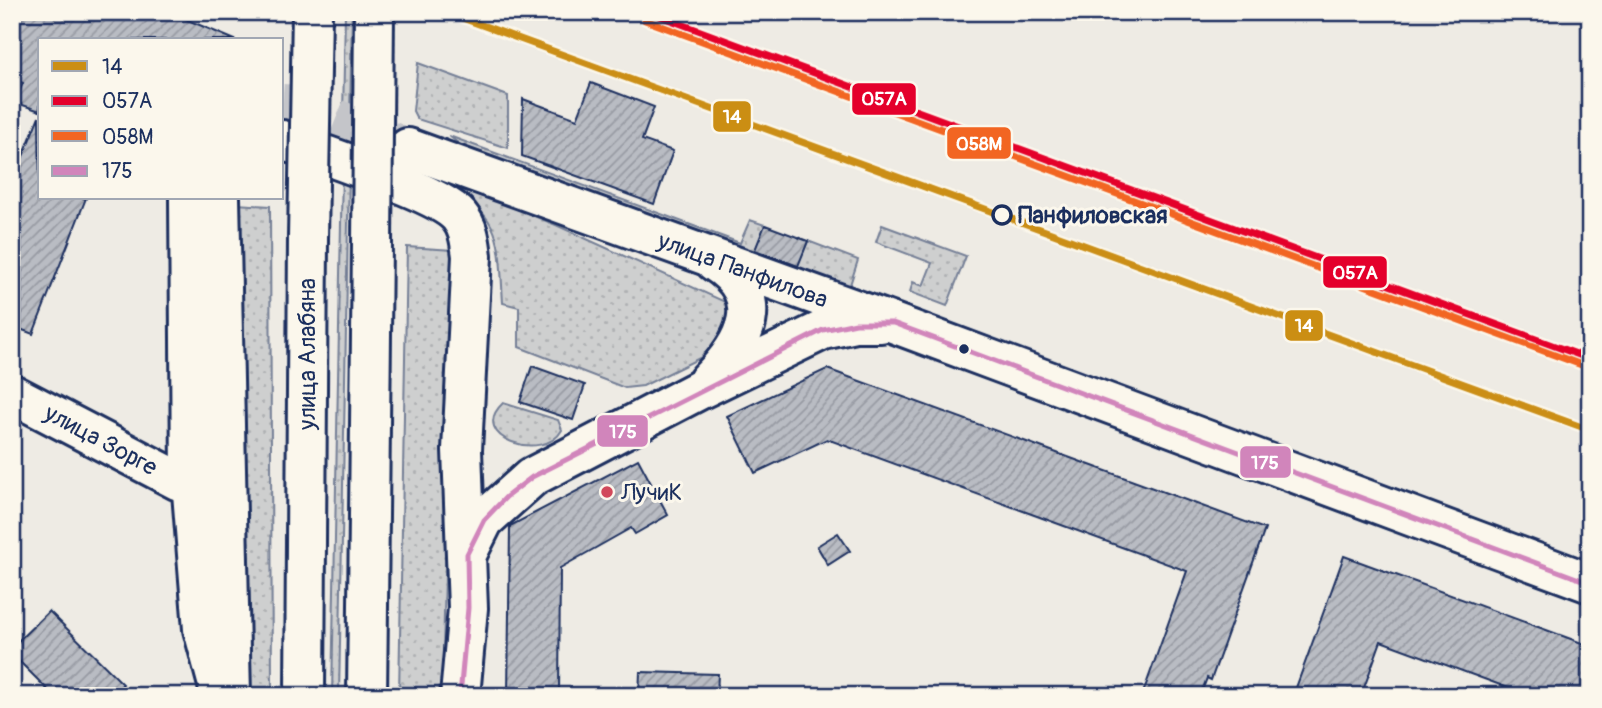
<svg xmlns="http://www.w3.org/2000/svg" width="1602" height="708" font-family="Pangolin,sans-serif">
  <defs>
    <pattern id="grass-dots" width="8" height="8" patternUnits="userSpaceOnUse" patternTransform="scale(1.75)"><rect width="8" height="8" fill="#cecfcf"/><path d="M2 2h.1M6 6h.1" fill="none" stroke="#b0b2b4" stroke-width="1.8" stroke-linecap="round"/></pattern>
    <pattern id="building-hatch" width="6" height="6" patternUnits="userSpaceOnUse" patternTransform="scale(1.75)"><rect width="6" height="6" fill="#b9bcc3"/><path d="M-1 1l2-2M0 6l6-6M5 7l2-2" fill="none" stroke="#9699a2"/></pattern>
  </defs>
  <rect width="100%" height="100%" fill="#eeebe4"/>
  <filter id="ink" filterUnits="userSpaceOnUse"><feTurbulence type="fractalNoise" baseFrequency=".0143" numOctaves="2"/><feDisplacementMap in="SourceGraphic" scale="14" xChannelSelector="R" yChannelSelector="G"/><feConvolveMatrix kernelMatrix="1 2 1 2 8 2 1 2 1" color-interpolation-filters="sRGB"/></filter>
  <g filter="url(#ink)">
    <g fill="url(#grass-dots)" stroke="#747f96" stroke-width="2">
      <path d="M345,12H352L339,696H332Z"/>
      <path d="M418,63L508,96V148L417,119L413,111Z"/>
      <path d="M449,136L740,243L750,220L765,225L755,251L797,267L808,241L858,260L848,291L463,147Z"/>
      <path d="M442,178L556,225L723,301L734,309L720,348L643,386L625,388L519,347V307L503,303C499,240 504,214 440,185Z"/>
      <path d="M236,204L270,206L272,696H248Z"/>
      <path d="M882,225L966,256L947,306L910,292L913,282L923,286L932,263L876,242Z"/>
      <path d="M407,247L453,250L442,696H399Z"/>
      <path d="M503,403L558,420L562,430C544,463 466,438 503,403Z"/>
    </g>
    <g fill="url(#building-hatch)" stroke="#1b2f5e" stroke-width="2">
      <path d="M12,12H169L235,40H40V111L14,102L23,83L12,79Z"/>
      <path d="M591,83L654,107L642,140L673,151L654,204L522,156L523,99L577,119Z"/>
      <path d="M39,116L40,198H86L33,334L12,326V184Z"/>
      <path d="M765,225L808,241L798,266L755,250Z"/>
      <path d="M532,366L585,385L573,420L520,402Z"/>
      <path d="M827,369L1265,529L1211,680L1207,678L1200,696H1142L1187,571L827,439L755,473L727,416Z"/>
      <path d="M638,459L668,515L635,534L631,528L560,568L559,696H508L510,526Z"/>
      <path d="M838,533L850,551L828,565L817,546Z"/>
      <path d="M1344,556L1590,646V696H1530L1381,641L1361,696H1293Z"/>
      <path d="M49,611L123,684L112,696H54L12,654V647Z"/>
      <path d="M640,672L718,674L717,696H639Z"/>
    </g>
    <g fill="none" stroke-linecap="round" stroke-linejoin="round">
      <path stroke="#c4c5c9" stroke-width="38" stroke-dasharray="38 19" stroke-linecap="butt" d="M282,103L304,105L402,145"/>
      <defs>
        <g id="tertiary">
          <path d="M408,148L893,323L1590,583"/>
          <path d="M189,198L191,480L203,629L221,696"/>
          <path d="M708,381C746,343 770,297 715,262"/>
          <path d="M12,394L179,481L191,480"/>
          <path d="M467,554L484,520L532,477L699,390L823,330L856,323H881"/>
        </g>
        <g id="secondary">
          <path d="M282,140C316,152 440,193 459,216C469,228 470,241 472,256L462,450L468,608L460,696"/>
          <path d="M220,198L231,696"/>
          <path d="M305,696L308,238"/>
          <path d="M367,696L372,244"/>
        </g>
      </defs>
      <use href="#tertiary" stroke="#1b2f5e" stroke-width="44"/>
      <use href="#secondary" stroke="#1b2f5e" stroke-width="44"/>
      <use href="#tertiary" stroke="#fbf7ec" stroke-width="38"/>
      <use href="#secondary" stroke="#fbf7ec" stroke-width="38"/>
      <defs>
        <g id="secondary-bridge">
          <path d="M308,238L312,12"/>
          <path d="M372,244L374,12"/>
        </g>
      </defs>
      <use href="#secondary-bridge" stroke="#1b2f5e" stroke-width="44" stroke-linecap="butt"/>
      <use href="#secondary-bridge" stroke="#fbf7ec" stroke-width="38"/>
      <defs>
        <path id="bus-1" d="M460,696L468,608L467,554L484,520L506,497L532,477L823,330L856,323H893L1590,583"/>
      </defs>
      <use href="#bus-1" stroke="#fbf7ec" stroke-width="10"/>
      <use href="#bus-1" stroke="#d185bb" stroke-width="5"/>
      <defs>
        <path id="rail-1" d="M446,12L1590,430"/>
        <path id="rail-2" d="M649,12L1590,359"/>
        <path id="rail-3" d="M645,20L1587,367"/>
      </defs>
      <use href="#rail-1" stroke="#fbf7ec" stroke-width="12"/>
      <use href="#rail-2" stroke="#fbf7ec" stroke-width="12"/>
      <use href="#rail-3" stroke="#fbf7ec" stroke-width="12"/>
      <use href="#rail-1" stroke="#cb8e13" stroke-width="7"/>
      <use href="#rail-2" stroke="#e4002b" stroke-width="7"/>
      <use href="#rail-3" stroke="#f26522" stroke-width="7"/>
    </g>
  </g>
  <circle fill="#fbf7ec" stroke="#1b2f5e" stroke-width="3.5" cx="1002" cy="215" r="9"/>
  <circle fill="#1b2f5e" stroke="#fbf7ec" stroke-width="2.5" cx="964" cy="349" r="6"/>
  <circle fill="#d1495b" stroke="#fbf7ec" stroke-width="2.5" cx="607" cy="492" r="7"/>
  <g text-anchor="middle" stroke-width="6" stroke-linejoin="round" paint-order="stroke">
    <g font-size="24" font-weight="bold" fill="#1b2f5e" stroke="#fbf7ec" text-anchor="start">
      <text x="1018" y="223">Панфиловская</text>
    </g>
    <g font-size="24" fill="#1b2f5e" stroke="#fbf7ec">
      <text transform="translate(743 270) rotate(20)" y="8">улица Панфилова</text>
      <text transform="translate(307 354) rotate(-90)" y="8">улица Алабяна</text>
      <text transform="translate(101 440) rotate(28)" y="8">улица Зорге</text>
    </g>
    <g font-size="24" fill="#1b2f5e" stroke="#fbf7ec" text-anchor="start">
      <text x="621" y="500">ЛучиК</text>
    </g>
  </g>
  <g stroke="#fbf7ec" stroke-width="2.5">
    <rect x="851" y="82" width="66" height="34" rx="7" fill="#e4002b"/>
    <rect x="712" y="100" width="40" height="33" rx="7" fill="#cb8e13"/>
    <rect x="946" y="126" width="66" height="34" rx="7" fill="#f26522"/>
    <rect x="1322" y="255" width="66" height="34" rx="7" fill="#e4002b"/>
    <rect x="1284" y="309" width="40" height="33" rx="7" fill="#cb8e13"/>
    <rect x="596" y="414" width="53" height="34" rx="7" fill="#d185bb"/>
    <rect x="1239" y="445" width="53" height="34" rx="7" fill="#d185bb"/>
  </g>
  <g font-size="19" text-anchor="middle" font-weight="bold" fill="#fff">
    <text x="884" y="105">057А</text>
    <text x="732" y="123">14</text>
    <text x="979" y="150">058М</text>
    <text x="1355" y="279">057А</text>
    <text x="1304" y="332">14</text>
    <text x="623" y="438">175</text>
    <text x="1265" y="469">175</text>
  </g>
  <rect width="1602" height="708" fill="none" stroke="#fbf7ec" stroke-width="42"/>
  <rect x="21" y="21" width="1560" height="666" fill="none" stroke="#1b2f5e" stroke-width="2.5" filter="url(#ink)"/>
  <rect x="38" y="38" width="245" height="161" fill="#fbf7ec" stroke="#a1a7b3" stroke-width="2"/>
  <rect x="52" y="61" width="35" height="10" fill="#cb8e13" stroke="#a1a7b3" stroke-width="2"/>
  <text x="102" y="74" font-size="21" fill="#1b2f5e">14</text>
  <rect x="52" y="96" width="35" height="10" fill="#e4002b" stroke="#a1a7b3" stroke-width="2"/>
  <text x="102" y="108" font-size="21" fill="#1b2f5e">057А</text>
  <rect x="52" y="131" width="35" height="10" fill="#f26522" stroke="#a1a7b3" stroke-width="2"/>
  <text x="102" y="144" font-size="21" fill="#1b2f5e">058М</text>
  <rect x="52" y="166" width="35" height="10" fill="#d185bb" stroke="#a1a7b3" stroke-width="2"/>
  <text x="102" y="178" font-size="21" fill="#1b2f5e">175</text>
</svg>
